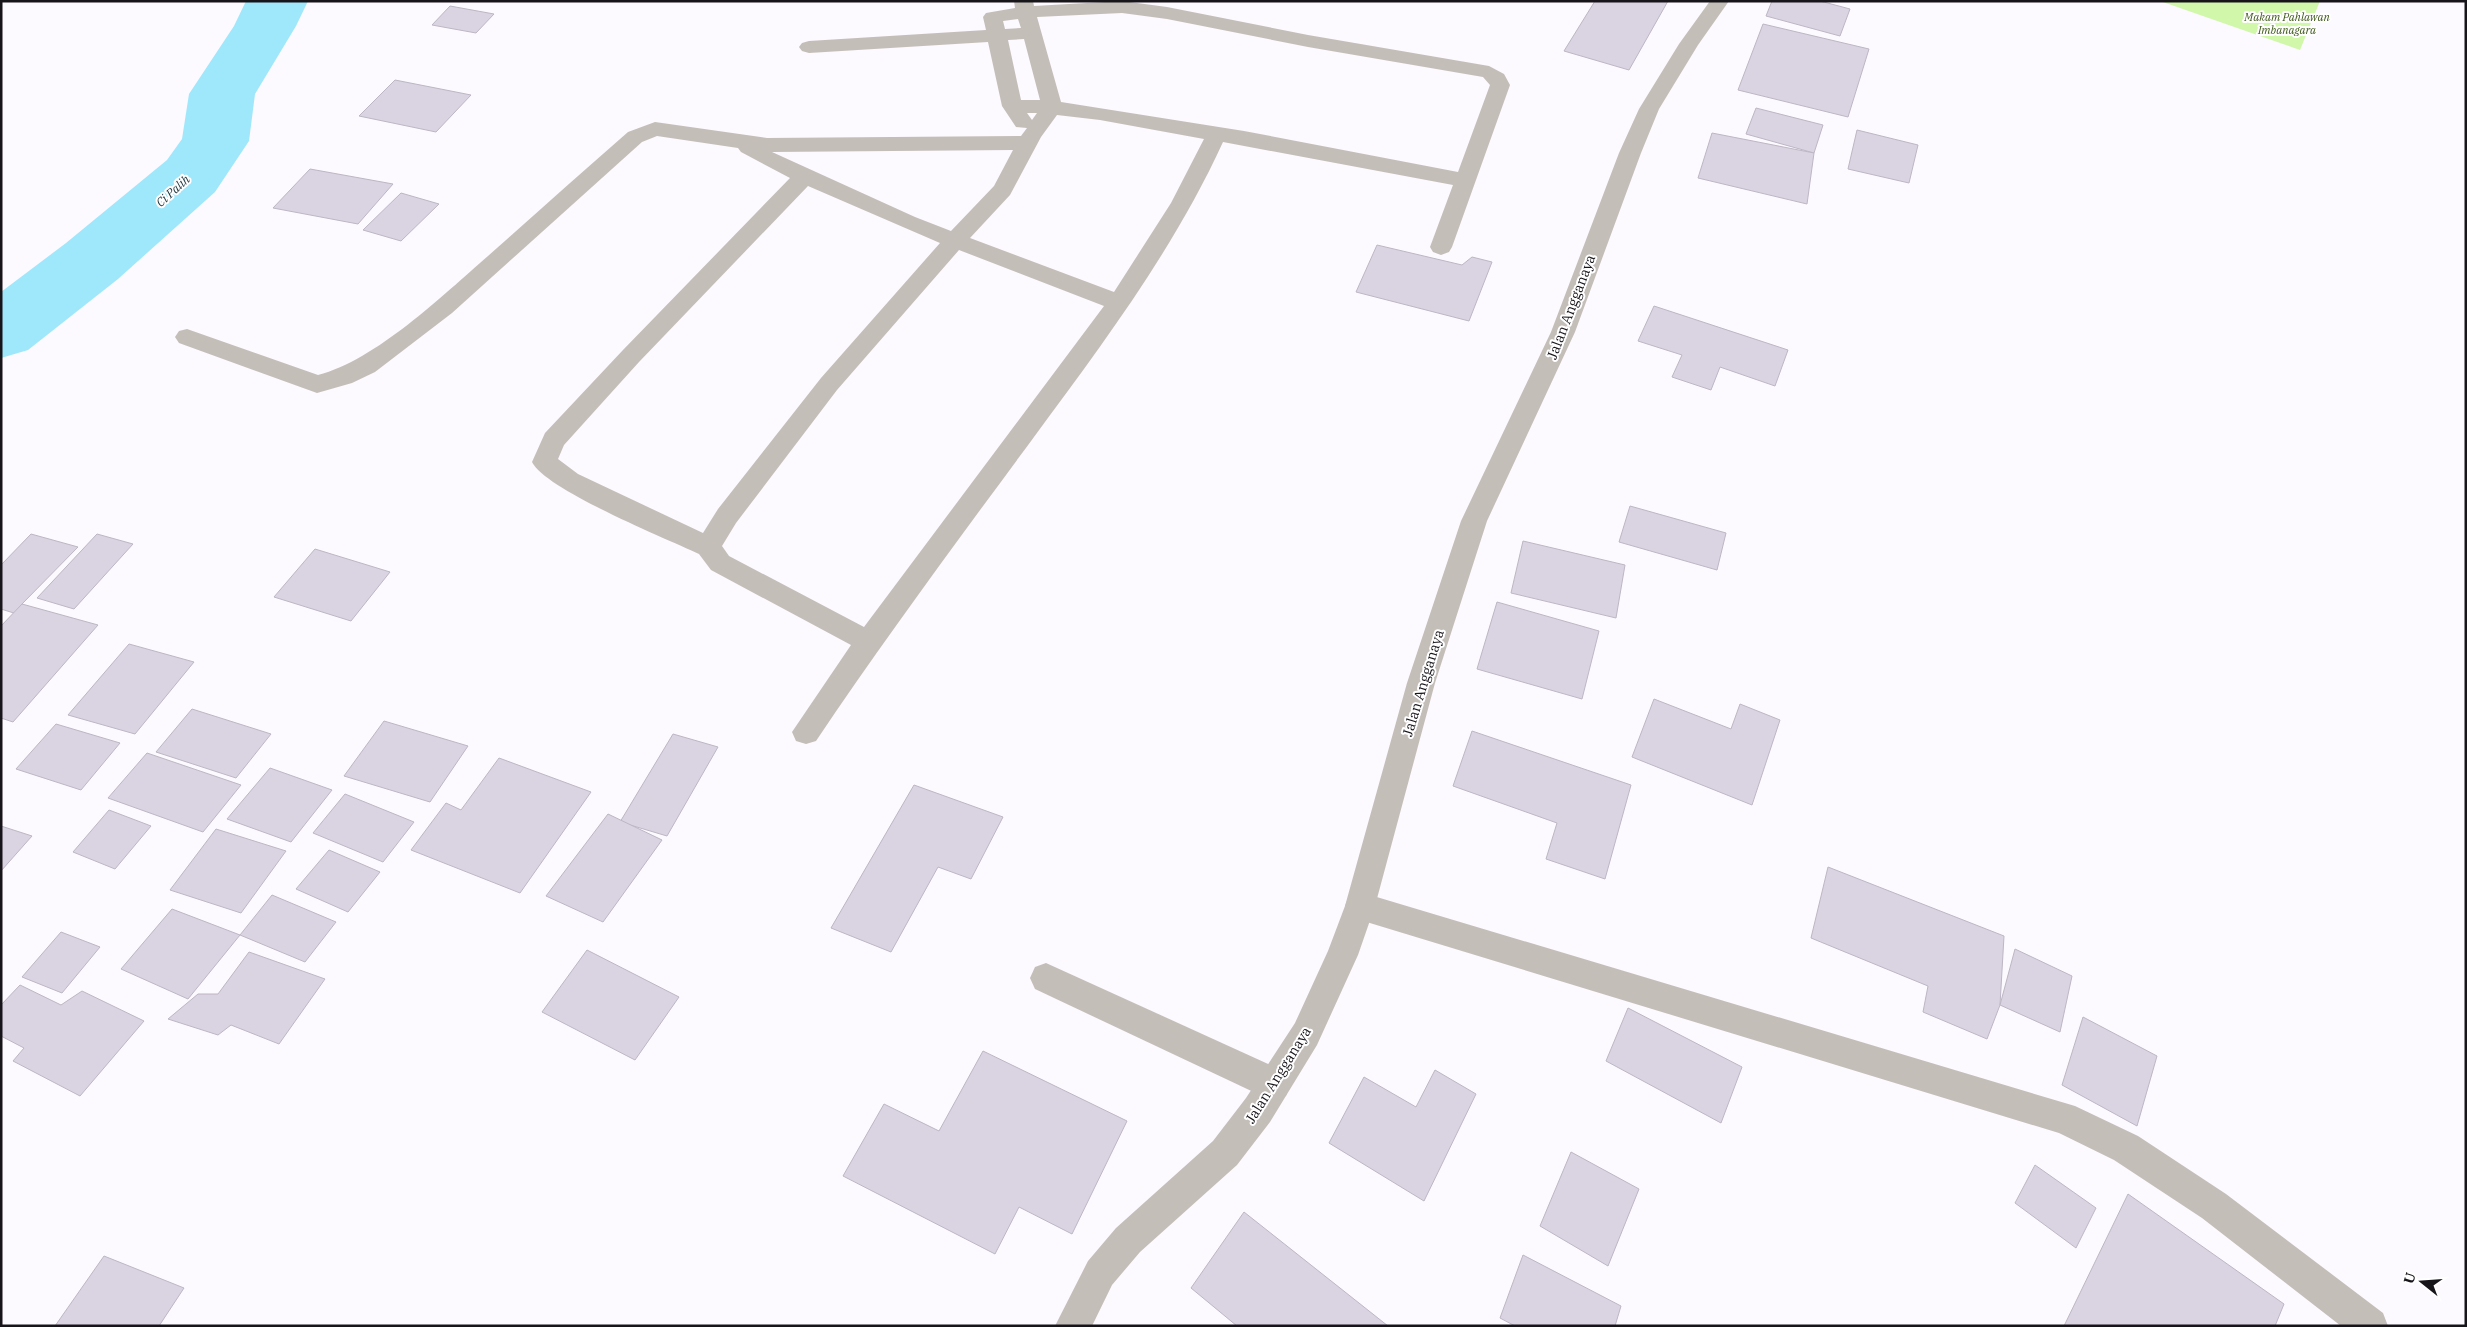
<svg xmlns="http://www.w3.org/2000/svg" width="2467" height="1327" font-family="'IBM Plex Serif',serif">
  <rect width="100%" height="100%" fill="#fcf9ff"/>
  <path fill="#d1f7aa" d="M2160,1H2320L2300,50Z"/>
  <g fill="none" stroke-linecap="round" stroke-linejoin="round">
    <path fill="#9fe7fb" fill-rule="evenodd" d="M246,1H308L296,26L255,94L249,141L215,192L118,279L28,350L1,358V292L66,243L167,160L182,139L189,94L234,26Z"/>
  </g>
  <g fill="#dad3e1" stroke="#bdb6c4">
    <path d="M1595,1H1668L1629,70L1564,51Z"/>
    <path d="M1772,1H1820L1850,9L1840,36L1766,16Z"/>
    <path d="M450,6L494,14L476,33L432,25Z"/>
    <path d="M1763,24L1869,49L1848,117L1738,90Z"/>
    <path d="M395,80L471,95L436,132L359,116Z"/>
    <path d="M1756,108L1823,125L1814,153L1746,134Z"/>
    <path d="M1857,130L1918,145L1909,183L1848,169Z"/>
    <path d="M1712,133L1814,153L1807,204L1698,178Z"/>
    <path d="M310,169L393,184L358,224L273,208Z"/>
    <path d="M401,193L439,204L401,241L363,230Z"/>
    <path d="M1377,245L1462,265L1472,257L1492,262L1469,321L1356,292Z"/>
    <path d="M1654,306L1788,350L1775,386L1720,367L1711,390L1672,377L1682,355L1638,341Z"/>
    <path d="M1630,506L1726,533L1717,570L1619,542Z"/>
    <path d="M31,534L78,547L22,604L17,614L1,609V565Z"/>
    <path d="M97,534L133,544L74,609L37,598Z"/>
    <path d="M1523,541L1625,565L1616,618L1511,593Z"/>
    <path d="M315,549L390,572L351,621L274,597Z"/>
    <path d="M1497,602L1599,631L1582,699L1477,669Z"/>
    <path d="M22,604L98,625L13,722L1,718V626Z"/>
    <path d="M129,644L194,662L135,734L68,715Z"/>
    <path d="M1654,699L1731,729L1740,704L1780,720L1752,805L1632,757Z"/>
    <path d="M192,709L271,734L236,778L156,752Z"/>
    <path d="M384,721L468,746L430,802L344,776Z"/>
    <path d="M56,724L120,743L81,790L16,769Z"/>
    <path d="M1472,731L1631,785L1605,879L1546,859L1557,823L1453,786Z"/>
    <path d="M673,734L718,747L667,836L620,822Z"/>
    <path d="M147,753L241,785L203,832L108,798Z"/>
    <path d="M499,758L591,792L520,893L411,850L446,803L461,810Z"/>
    <path d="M270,768L332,790L291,842L227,819Z"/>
    <path d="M914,785L1003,817L971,879L938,867L891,952L831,928Z"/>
    <path d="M345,794L414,822L383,862L313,833Z"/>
    <path d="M109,810L151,826L115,869L73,852Z"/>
    <path d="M608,814L662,840L603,922L546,896Z"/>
    <path d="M1,826L32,836L1,871Z"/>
    <path d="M216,829L286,851L241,913L170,890Z"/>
    <path d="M329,850L380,872L348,912L296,889Z"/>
    <path d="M1828,867L2004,936L2000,1005L1987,1039L1923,1012L1928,986L1811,938Z"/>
    <path d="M272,895L336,922L305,962L240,935Z"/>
    <path d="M172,909L240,935L188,999L121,969Z"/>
    <path d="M61,932L100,947L62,993L22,977Z"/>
    <path d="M2015,949L2072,976L2060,1032L2000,1005Z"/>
    <path d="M587,950L679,997L635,1060L542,1012Z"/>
    <path d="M249,952L325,979L279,1044L231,1025L218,1035L168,1019L198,994H218Z"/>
    <path d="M20,985L61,1005L82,991L144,1021L80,1096L13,1061L24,1048L1,1036V1005Z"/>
    <path d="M1628,1008L1742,1067L1721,1123L1606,1061Z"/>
    <path d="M2083,1017L2157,1056L2137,1126L2062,1085Z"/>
    <path d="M983,1051L1127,1121L1072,1234L1019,1207L995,1254L843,1176L884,1104L939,1131Z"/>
    <path d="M1435,1070L1476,1094L1424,1201L1329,1143L1364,1077L1416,1107Z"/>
    <path d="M1571,1152L1639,1189L1608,1266L1540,1226Z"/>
    <path d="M2035,1165L2096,1208L2076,1248L2015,1203Z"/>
    <path d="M2128,1194L2284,1304L2275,1326H2064Z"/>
    <path d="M1244,1212L1388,1326H1237L1191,1288Z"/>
    <path d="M1523,1255L1621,1306L1615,1326H1515L1500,1318Z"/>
    <path d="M104,1256L184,1288L159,1326H55Z"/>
  </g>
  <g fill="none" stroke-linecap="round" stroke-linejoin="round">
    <g fill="#c4beb9" fill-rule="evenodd">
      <path d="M1014,1H1033L1034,6L1122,1L1167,7L1308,35L1489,66L1504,74L1510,85L1452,247L1449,252L1441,255L1433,252L1430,247L1453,185L1223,142C1174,249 1104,342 1034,437C960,537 886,637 816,741L806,744L796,741L792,732L851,645L711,570L699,554C665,538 546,490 532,462L545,433L623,350L790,178L741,152L738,148L657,136L642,142L452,313L375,372L352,383L317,393L179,343L175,337L179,331L187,329L318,375C376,360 442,296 488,256C534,215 581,173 628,132L655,122L767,138L1021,136L1027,128L1016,127L1002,106L988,42L809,53L802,51L799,47L802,43L809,41L986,30L983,17L986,13L1015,8ZM1122,13L1167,19L1308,47L1483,77L1490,85L1458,172L1244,131L1061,102L1037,17ZM1018,19L1021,28L1005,29L1003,21ZM1024,39L1040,100H1021L1008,40ZM1027,113H1037L1032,120ZM1057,115L1100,120L1204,139L1171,203L1114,292L970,238L1010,195L1041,137ZM1013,150L994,186L951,231L915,217L772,152ZM808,186L940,243L821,378L718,509L703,533L578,474L558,459L564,445L639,362ZM959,250L1104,306L864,627L729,556L722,546L736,523L837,390Z"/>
      <path d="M1360,892L2075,1106L2138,1136L2226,1194L2383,1313L2388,1326H2341L2202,1218L2114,1160L2059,1133L1360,920L1349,916L1345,906L1349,896Z"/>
      <path d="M1046,963L1286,1072L1290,1084L1286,1096L1274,1100L1262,1096L1035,989L1030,978L1035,967Z"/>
    </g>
    <path fill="#c4beb9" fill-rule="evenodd" d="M1710,1H1729L1698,45L1659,109L1641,153L1575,332L1487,521L1435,683L1375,906L1358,955L1317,1045L1270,1122L1237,1165L1140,1252L1112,1285L1092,1326H1055L1088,1261L1116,1228L1213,1141L1246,1098L1295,1023L1328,951L1345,906L1407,683L1461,521L1551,332L1619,153L1639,109L1679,44Z"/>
  </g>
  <g text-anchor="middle" stroke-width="4" stroke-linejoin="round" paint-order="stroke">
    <g font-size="11" font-style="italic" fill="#3c5617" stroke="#fff">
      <text x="2287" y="21">Makam Pahlawan<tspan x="2287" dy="13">Imbanagara</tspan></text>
    </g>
    <g font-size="12" font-style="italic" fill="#1a3238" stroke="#fff">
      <text transform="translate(173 191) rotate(-42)" y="4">Ci Palih</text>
    </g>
    <g font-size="14" fill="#18151a" stroke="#fff">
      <text transform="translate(1571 307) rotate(-69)" y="5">Jalan Angganaya</text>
      <text transform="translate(1423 683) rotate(-73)" y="5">Jalan Angganaya</text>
      <text transform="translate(1278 1075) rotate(-58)" y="5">Jalan Angganaya</text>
    </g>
  </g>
  <rect width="2467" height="1327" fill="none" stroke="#18151a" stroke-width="5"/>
  <g transform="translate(2422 1282) rotate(287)" stroke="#ffffff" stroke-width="4" paint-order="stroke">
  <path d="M0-4L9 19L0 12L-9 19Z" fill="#18151a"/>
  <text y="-8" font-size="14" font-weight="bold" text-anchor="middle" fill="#18151a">U</text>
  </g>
</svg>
